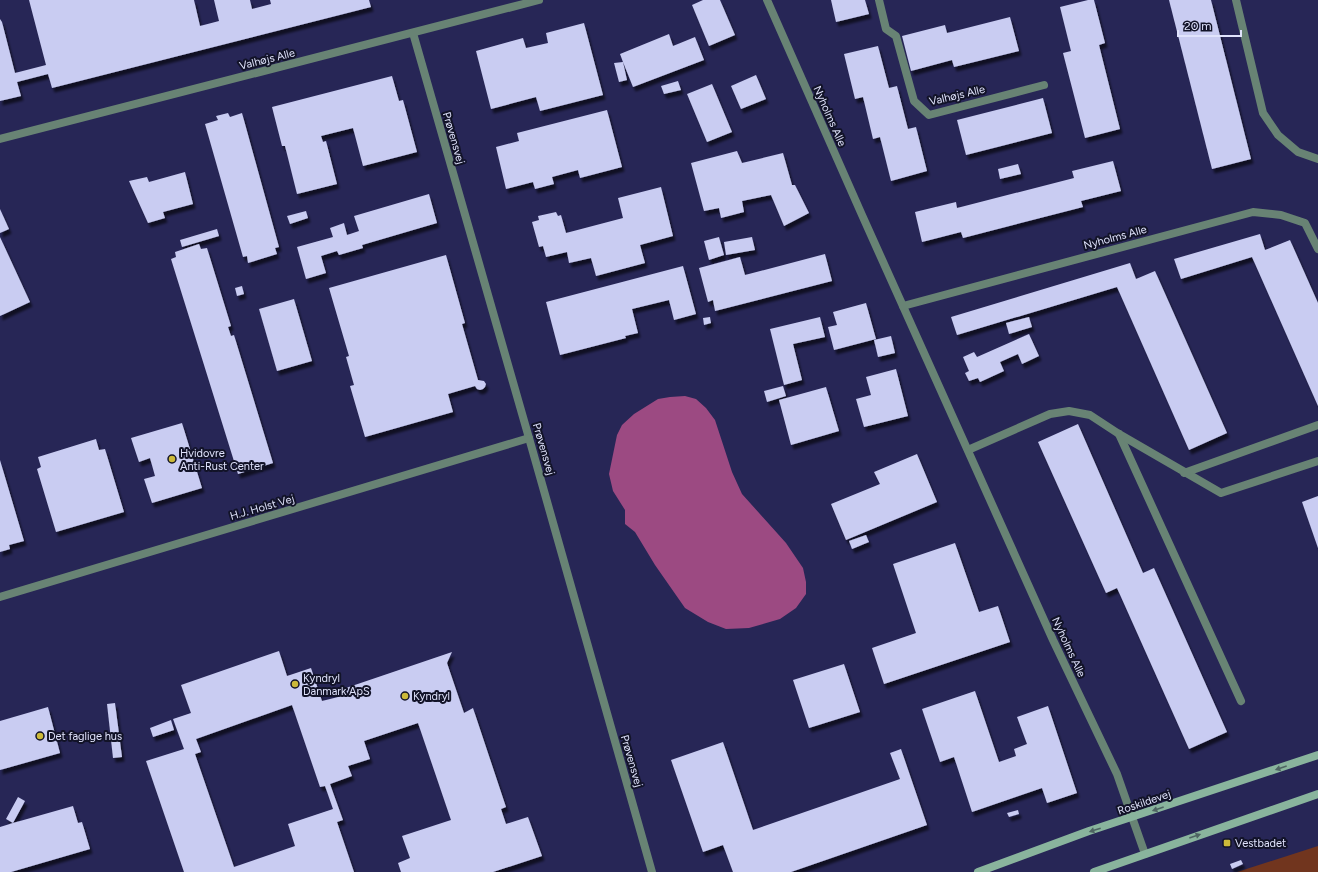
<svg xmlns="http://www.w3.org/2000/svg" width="1318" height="872" font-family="Figtree,sans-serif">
  <defs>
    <filter id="shadow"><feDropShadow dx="2.5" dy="4.5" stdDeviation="1" flood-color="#0009"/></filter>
  </defs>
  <rect width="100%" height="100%" fill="#272656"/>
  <path fill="#71351e" d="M1318,846V872H1237Z"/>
  <path fill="#9c4a82" d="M685,396L696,399L706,408L715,420L732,472L742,494L786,543L803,568L806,582V594L796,608L780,619L749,628L726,629L708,622L685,608L655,565L635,532L625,524V510L613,491L609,474L617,435L622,425L634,414L658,399L670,397Z"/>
  <g fill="#c9ccf2" fill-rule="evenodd" filter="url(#shadow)">
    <path d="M29,0H194L200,26L219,21L214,0H250L252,9L271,4L270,0H369L371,7L52,88L48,74L17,82L21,96L0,101V19L2,22L15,73L46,65Z"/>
    <path d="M703,0H720L735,35L709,46L692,5Z"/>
    <path d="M831,0H865L869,14L836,22Z"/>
    <path d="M1088,0H1094L1105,43L1099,45L1120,129L1085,138L1063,53L1071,51L1060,7Z"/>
    <path d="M1169,0H1211L1251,159L1212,169Z"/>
    <path d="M1010,17L1019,51L954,67L952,60L911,71L902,36L945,25L947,33Z"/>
    <path d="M584,23L603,95L540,111L536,97L491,109L476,51L523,38L526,48L548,43L546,33Z"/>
    <path d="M669,34L673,46L695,37L704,60L633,87L623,62L627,80L619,82L614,63L623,62L620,54Z"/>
    <path d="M878,46L889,88L897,86L908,129L916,127L927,171L891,181L880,137L873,139L863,97L855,99L844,54Z"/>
    <path d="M756,75L766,99L741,109L731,86Z"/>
    <path d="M392,76L399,101L403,100L417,152L363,166L353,128L321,136L323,142L326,141L337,184L297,194L285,146H282L272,107Z"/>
    <path d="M678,81L681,90L664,94L661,86Z"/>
    <path d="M712,84L732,132L707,142L687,94Z"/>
    <path d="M1043,98L1052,133L966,155L957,120Z"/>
    <path d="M607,110L622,167L580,178L578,170L552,177L554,184L535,189L533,182L506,189L496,147L519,141L517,133Z"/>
    <path d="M228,113L230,117L242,113L279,247L275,248L277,254L248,263L247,256L243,257L205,124L218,120L216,116Z"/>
    <path d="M737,151L742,163L783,153L792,185H795L809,213L784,226L771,195L742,201L744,212L721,218L719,208L704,211L691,163Z"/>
    <path d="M1113,161L1121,191L1081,201L1083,207L963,238L961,232L922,242L915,212L956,202L957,208L1074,178L1072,171Z"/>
    <path d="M1018,164L1021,174L1000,179L998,169Z"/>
    <path d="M185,172L193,204L163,212L165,218L148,223L129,181L147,177L149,182Z"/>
    <path d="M661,187L673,236L640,245L645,263L596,276L591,258L569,263L567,252L546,257L543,246L539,247L532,222L539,220L538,216L556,212L558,216L561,215L566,233L623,218L618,198Z"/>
    <path d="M429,194L437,223L362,245L363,248L339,255L337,251L321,256L326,273L306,279L297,247L333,237L330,228L344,223L347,235L359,231L354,216Z"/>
    <path d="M0,209L9,229L0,233Z"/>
    <path d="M306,211L308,218L290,224L287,216Z"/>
    <path d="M217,229L219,236L182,247L180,240Z"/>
    <path d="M1260,234L1265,250L1290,240L1318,303V406L1252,257L1181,279L1174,259Z"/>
    <path d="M0,237L30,302L0,316Z"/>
    <path d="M719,237L724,255L709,260L704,241Z"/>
    <path d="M752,237L755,250L726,255L724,242Z"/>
    <path d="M199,244L201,249L207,248L231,326L228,327L231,336L234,335L273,463L238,474L171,259L176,257L175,252Z"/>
    <path d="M825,254L832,281L715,311L713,300L708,302L699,268L740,257L745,275Z"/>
    <path d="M446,255L465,323L462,324L478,380L484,381L486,384L485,387L483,389L480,390L477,389L475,386L448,394L453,412L365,437L350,386L354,385L346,357L349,356L329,288Z"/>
    <path d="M1130,263L1136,279L1155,271L1227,433L1189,450L1117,287L957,335L951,317Z"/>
    <path d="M683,266L696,314L674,320L669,300L632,309L638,333L625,336L626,338L560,355L546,302Z"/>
    <path d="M242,286L244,294L237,296L235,288Z"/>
    <path d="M294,299L312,361L277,371L259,309Z"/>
    <path d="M866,303L876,339L834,350L828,327L837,325L833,312Z"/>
    <path d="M710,317L711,323L704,325L703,318Z"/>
    <path d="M820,317L825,337L793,344L802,380L784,385L770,329Z"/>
    <path d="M1029,317L1032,327L1009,334L1006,323Z"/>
    <path d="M1029,334L1039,356L1022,364L1018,354L1000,362L1004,371L980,382L978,378L969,381L965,373L969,371L963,357L974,352L977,357Z"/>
    <path d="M891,336L895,353L878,357L874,340Z"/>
    <path d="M896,369L908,416L864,427L856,399L871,395L866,377Z"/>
    <path d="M783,386L786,396L767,402L764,391Z"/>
    <path d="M826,387L839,431L791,445L779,400Z"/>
    <path d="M182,423L202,488L152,503L144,479L155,476L150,458L139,462L131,438Z"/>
    <path d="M1078,424L1143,573L1154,568L1227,732L1189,749L1117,588L1106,593L1038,442Z"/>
    <path d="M96,439L99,450L105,449L124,512L56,532L37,469L41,467L38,457Z"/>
    <path d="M917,454L937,502L846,540L831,504L880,484L874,472Z"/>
    <path d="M0,460L24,541L9,545L10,549L0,552Z"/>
    <path d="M1318,496V548L1302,502Z"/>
    <path d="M866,535L869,542L852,549L849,541Z"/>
    <path d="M955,543L979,612L998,606L1010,642L884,684L872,648L916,633L893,564Z"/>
    <path d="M279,651L287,676L311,668L322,701L342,696L340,690L452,652L447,663L464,713L473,708L506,807L501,809L506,824L528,817L542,856L493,872H401L398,863L410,858L402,836L451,820L418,723L364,741L370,759L348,766L352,776L330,784L343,820L337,822L354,872H184L146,761L184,749L173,719L191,713L181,685ZM292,705L320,787L325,786L333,809L288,824L295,846L234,867L195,754L201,752L196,739Z"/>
    <path d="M844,664L860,712L809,728L793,680Z"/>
    <path d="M975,691L999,762L1016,756L1014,749L1027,744L1017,717L1048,706L1077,793L1047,803L1042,788L972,812L954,757L940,762L922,709Z"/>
    <path d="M115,703L122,757L113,758L107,704Z"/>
    <path d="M48,707L60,753L0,770V721Z"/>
    <path d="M171,720L174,730L153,737L150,728Z"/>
    <path d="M723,742L753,830L900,779L890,753L901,749L927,825L791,872H733L723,845L703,852L671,760Z"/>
    <path d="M18,797L25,801L13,823L73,806L78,823L82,822L90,849L11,872H0V827L13,823L6,819Z"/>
    <path d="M1018,810L1019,814L1009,817L1007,813Z"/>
    <path d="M1241,860L1243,864L1232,869L1230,864Z"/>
  </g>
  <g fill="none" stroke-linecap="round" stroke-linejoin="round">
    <g stroke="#688374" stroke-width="8">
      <path d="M767,0L862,215L1053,640L1117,774L1132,817"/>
      <path d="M879,0L886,29L896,36L914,101L929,115L1044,85"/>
      <path d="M1236,0L1263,113L1278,135L1298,152L1318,159"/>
      <path d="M413,33L529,438L652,872"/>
      <path d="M0,139L539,0"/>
      <path d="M903,306L1253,212L1281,215L1305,223L1318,249"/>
      <path d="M1119,434L1241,701"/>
      <path d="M968,450L1050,414L1069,411L1090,415L1119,434L1221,493L1318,461"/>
      <path d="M1184,473L1318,425"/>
      <path d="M0,597L529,438"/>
    </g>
    <path stroke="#688374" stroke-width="8" d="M1132,817L1145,854"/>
    <g stroke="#89b49d" stroke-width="8">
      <path d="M978,872L1089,831L1318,755"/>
      <path d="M1094,872L1318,794"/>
    </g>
  </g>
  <defs><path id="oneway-solid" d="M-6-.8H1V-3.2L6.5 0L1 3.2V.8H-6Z"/></defs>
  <g fill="#4e6462">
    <use href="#oneway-solid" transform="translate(1281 768) rotate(161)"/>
    <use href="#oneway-solid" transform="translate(1158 809) rotate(161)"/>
    <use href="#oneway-solid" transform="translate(1095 830) rotate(162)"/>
    <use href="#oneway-solid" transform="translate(1195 836) rotate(-19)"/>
  </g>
  <g fill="#ccb939" stroke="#121328" stroke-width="1.5">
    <circle cx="172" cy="459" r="4"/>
    <circle cx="295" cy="684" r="4"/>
    <circle cx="405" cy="696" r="4"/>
    <circle cx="40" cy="736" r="4"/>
    <rect x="1223" y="839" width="8" height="8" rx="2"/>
  </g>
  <g text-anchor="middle" stroke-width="4" stroke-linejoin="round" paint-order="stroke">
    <g font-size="11" fill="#e0e3fc" stroke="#121328">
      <text transform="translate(267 59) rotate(-14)" y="4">Valhøjs Alle</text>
      <text transform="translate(957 95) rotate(-13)" y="4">Valhøjs Alle</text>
      <text transform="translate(830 116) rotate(66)" y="4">Nyholms Alle</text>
      <text transform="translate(454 138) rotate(74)" y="4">Prøvensvej</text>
      <text transform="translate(1115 237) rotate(-15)" y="4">Nyholms Alle</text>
      <text transform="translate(544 449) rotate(74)" y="4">Prøvensvej</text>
      <text transform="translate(262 507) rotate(-16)" y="4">H.J. Holst Vej</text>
      <text transform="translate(1069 647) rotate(65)" y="4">Nyholms Alle</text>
      <text transform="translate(632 761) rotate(74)" y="4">Prøvensvej</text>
      <text transform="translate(1144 802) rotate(-19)" y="4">Roskildevej</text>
    </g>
    <g font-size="11" fill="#e0e3fc" stroke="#121328" text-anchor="start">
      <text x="180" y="457">Hvidovre<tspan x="180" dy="13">Anti-Rust Center</tspan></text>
      <text x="303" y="682">Kyndryl<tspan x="303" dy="13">Danmark ApS</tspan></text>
      <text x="413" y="700">Kyndryl</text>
      <text x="48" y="740">Det faglige hus</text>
      <text x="1235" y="847">Vestbadet</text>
    </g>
  </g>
  <path d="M1178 30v6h63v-6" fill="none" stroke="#e0e3fc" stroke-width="2"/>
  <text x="1184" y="30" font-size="12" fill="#e0e3fc" stroke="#121328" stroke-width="3" paint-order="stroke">20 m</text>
</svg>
